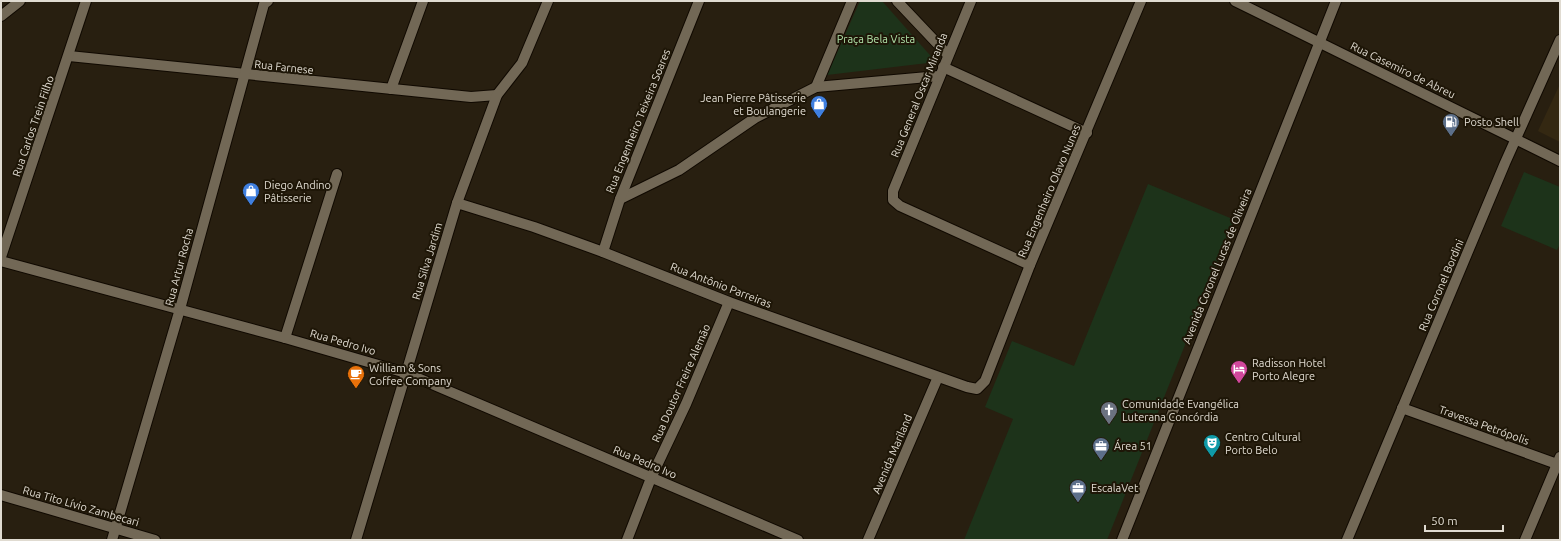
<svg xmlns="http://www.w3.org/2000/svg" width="1561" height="541" font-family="Ubuntu,sans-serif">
  <rect width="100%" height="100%" fill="#281f10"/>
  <path fill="#342812" d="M1560,84V142L1538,131Z"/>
  <g fill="#1d331a">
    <path d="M860,1H882L936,62L827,75Z"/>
    <path d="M1524,172L1560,187V244L1557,250L1501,226Z"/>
    <path d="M1148,184L1235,220L1107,540H964L1013,419L985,407L1012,341L1074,366Z"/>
  </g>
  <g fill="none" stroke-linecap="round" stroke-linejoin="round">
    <defs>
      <g id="minor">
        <path d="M897,1L948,55"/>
        <path d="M971,1L893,191V200L900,206L1030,265"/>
        <path d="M1235,1L1560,161"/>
        <path d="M1,16L20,1"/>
        <path d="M69,56L471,97L497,95"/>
        <path d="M943,67L1087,133"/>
        <path d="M816,87L852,1"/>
        <path d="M391,89L423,1"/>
        <path d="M620,199L679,170L755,118L816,87L939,76"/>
        <path d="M457,203L534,227L603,252L729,302L967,387L977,389L985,381L1030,265L1141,1"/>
        <path d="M603,252L620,199L699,1"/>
        <path d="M1,257L86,1"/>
        <path d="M1,261L285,338L406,373L798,540"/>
        <path d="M285,338L337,174"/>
        <path d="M1402,408L1557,464"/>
        <path d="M1,495L155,540"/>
        <path d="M112,540L180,309L264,4L268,1"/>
        <path d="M356,540L457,203L497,95L522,63L548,1"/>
        <path d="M627,540L651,478L686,404L729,302"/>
        <path d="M868,540L938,377"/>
        <path d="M1122,540L1336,1"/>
        <path d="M1347,540L1505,163L1560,40"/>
        <path d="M1525,540L1560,457"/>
      </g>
    </defs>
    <use href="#minor" stroke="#100900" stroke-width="12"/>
    <use href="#minor" stroke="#726856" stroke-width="10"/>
  </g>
  <defs>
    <symbol id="shop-pin" viewBox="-11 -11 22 30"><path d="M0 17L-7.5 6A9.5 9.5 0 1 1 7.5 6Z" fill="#3f7fe0" stroke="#1e1607"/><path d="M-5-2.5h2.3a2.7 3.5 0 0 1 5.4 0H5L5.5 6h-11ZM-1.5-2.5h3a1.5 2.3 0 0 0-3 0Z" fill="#fff"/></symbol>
    <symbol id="fuel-pin" viewBox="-11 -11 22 30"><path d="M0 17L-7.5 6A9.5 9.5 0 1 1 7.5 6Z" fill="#5c6f8a" stroke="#1e1607"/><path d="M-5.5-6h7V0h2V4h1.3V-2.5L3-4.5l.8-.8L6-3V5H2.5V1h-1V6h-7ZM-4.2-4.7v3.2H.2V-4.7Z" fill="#fff"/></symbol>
    <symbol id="hotel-pin" viewBox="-11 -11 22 30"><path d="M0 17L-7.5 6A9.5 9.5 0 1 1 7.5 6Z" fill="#d1479c" stroke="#1e1607"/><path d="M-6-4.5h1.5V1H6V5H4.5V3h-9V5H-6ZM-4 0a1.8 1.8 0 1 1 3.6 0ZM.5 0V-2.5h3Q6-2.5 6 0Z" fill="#fff"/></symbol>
    <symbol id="cafe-pin" viewBox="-11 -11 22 30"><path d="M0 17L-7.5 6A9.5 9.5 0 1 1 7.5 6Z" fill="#e8710a" stroke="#1e1607"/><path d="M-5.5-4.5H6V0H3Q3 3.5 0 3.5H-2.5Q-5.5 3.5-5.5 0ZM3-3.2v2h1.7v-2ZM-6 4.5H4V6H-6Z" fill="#fff"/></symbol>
    <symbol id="church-pin" viewBox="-11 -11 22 30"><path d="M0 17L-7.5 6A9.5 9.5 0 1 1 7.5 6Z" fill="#6b7280" stroke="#1e1607"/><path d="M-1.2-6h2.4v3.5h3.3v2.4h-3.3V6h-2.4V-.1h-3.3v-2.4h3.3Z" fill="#fff"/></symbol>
    <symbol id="theatre-pin" viewBox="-11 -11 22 30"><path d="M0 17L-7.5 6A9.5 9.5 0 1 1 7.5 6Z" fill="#0f9aa8" stroke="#1e1607"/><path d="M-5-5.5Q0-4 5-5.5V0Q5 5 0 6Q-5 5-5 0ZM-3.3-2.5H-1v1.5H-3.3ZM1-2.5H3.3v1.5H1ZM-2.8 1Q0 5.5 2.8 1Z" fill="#fff"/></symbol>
    <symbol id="office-pin" viewBox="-11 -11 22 30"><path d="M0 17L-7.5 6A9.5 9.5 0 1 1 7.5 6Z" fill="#5c6f8a" stroke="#1e1607"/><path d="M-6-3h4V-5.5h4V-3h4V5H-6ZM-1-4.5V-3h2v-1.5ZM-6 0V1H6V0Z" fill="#fff"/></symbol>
  </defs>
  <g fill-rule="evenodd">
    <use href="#shop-pin" x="809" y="94" width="20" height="27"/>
    <use href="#fuel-pin" x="1441" y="112" width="20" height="27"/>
    <use href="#shop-pin" x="241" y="181" width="20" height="27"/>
    <use href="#hotel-pin" x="1229" y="359" width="20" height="27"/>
    <use href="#cafe-pin" x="346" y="364" width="20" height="27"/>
    <use href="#church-pin" x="1099" y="400" width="20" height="27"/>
    <use href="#theatre-pin" x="1202" y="433" width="20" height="27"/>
    <use href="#office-pin" x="1091" y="436" width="20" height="27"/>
    <use href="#office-pin" x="1068" y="478" width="20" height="27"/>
  </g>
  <g text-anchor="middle" stroke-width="4" stroke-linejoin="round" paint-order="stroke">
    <g font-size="11" fill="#b1e3aa" stroke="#1e1607">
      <text x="876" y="43">Praça Bela Vista</text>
    </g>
    <g font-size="11" fill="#e0dbd1" stroke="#1e1607">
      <text transform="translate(284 67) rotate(6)" y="4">Rua Farnese</text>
      <text transform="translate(1403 70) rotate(26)" y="4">Rua Casemiro de Abreu</text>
      <text transform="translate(919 95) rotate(-68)" y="4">Rua General Oscar Miranda</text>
      <text transform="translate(638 121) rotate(-68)" y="4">Rua Engenheiro Teixeira Soares</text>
      <text transform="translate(33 126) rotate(-71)" y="4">Rua Carlos Trein Filho</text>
      <text transform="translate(1049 191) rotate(-67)" y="4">Rua Engenheiro Olavo Nunes</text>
      <text transform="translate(427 261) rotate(-73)" y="4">Rua Silva Jardim</text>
      <text transform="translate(1217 266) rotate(-68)" y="4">Avenida Coronel Lucas de Oliveira</text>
      <text transform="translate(179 267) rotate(-75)" y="4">Rua Artur Rocha</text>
      <text transform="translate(721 285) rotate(21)" y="4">Rua Antônio Parreiras</text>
      <text transform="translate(1441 285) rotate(-67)" y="4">Rua Coronel Bordini</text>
      <text transform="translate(343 342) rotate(16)" y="4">Rua Pedro Ivo</text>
      <text transform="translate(681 383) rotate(-66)" y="4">Rua Doutor Freire Alemão</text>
      <text transform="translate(1484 425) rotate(20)" y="4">Travessa Petrópolis</text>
      <text transform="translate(892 454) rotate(-67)" y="4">Avenida Mariland</text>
      <text transform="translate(645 462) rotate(23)" y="4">Rua Pedro Ivo</text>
      <text transform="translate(81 506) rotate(16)" y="4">Rua Tito Lívio Zambecari</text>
    </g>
    <g font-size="11" fill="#e0dbd1" stroke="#1e1607" text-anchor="start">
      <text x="806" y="102" text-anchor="end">Jean Pierre Pâtisserie<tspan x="806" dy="13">et Boulangerie</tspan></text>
      <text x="1464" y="126">Posto Shell</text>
      <text x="264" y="189">Diego Andino<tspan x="264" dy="13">Pâtisserie</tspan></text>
      <text x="1252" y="367">Radisson Hotel<tspan x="1252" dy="13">Porto Alegre</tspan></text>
      <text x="369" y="372">William &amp; Sons<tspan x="369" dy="13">Coffee Company</tspan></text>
      <text x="1122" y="408">Comunidade Evangélica<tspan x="1122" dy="13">Luterana Concórdia</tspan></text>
      <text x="1225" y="441">Centro Cultural<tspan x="1225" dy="13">Porto Belo</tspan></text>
      <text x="1114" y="450">Área 51</text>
      <text x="1091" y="492">EscalaVet</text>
    </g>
  </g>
  <rect width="1561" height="541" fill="none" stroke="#e0dbd1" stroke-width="4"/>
  <path d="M1425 525v6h78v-6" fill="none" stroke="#e0dbd1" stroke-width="2"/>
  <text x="1431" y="525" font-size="12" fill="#e0dbd1" stroke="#1e1607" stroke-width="3" paint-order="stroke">50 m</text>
</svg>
